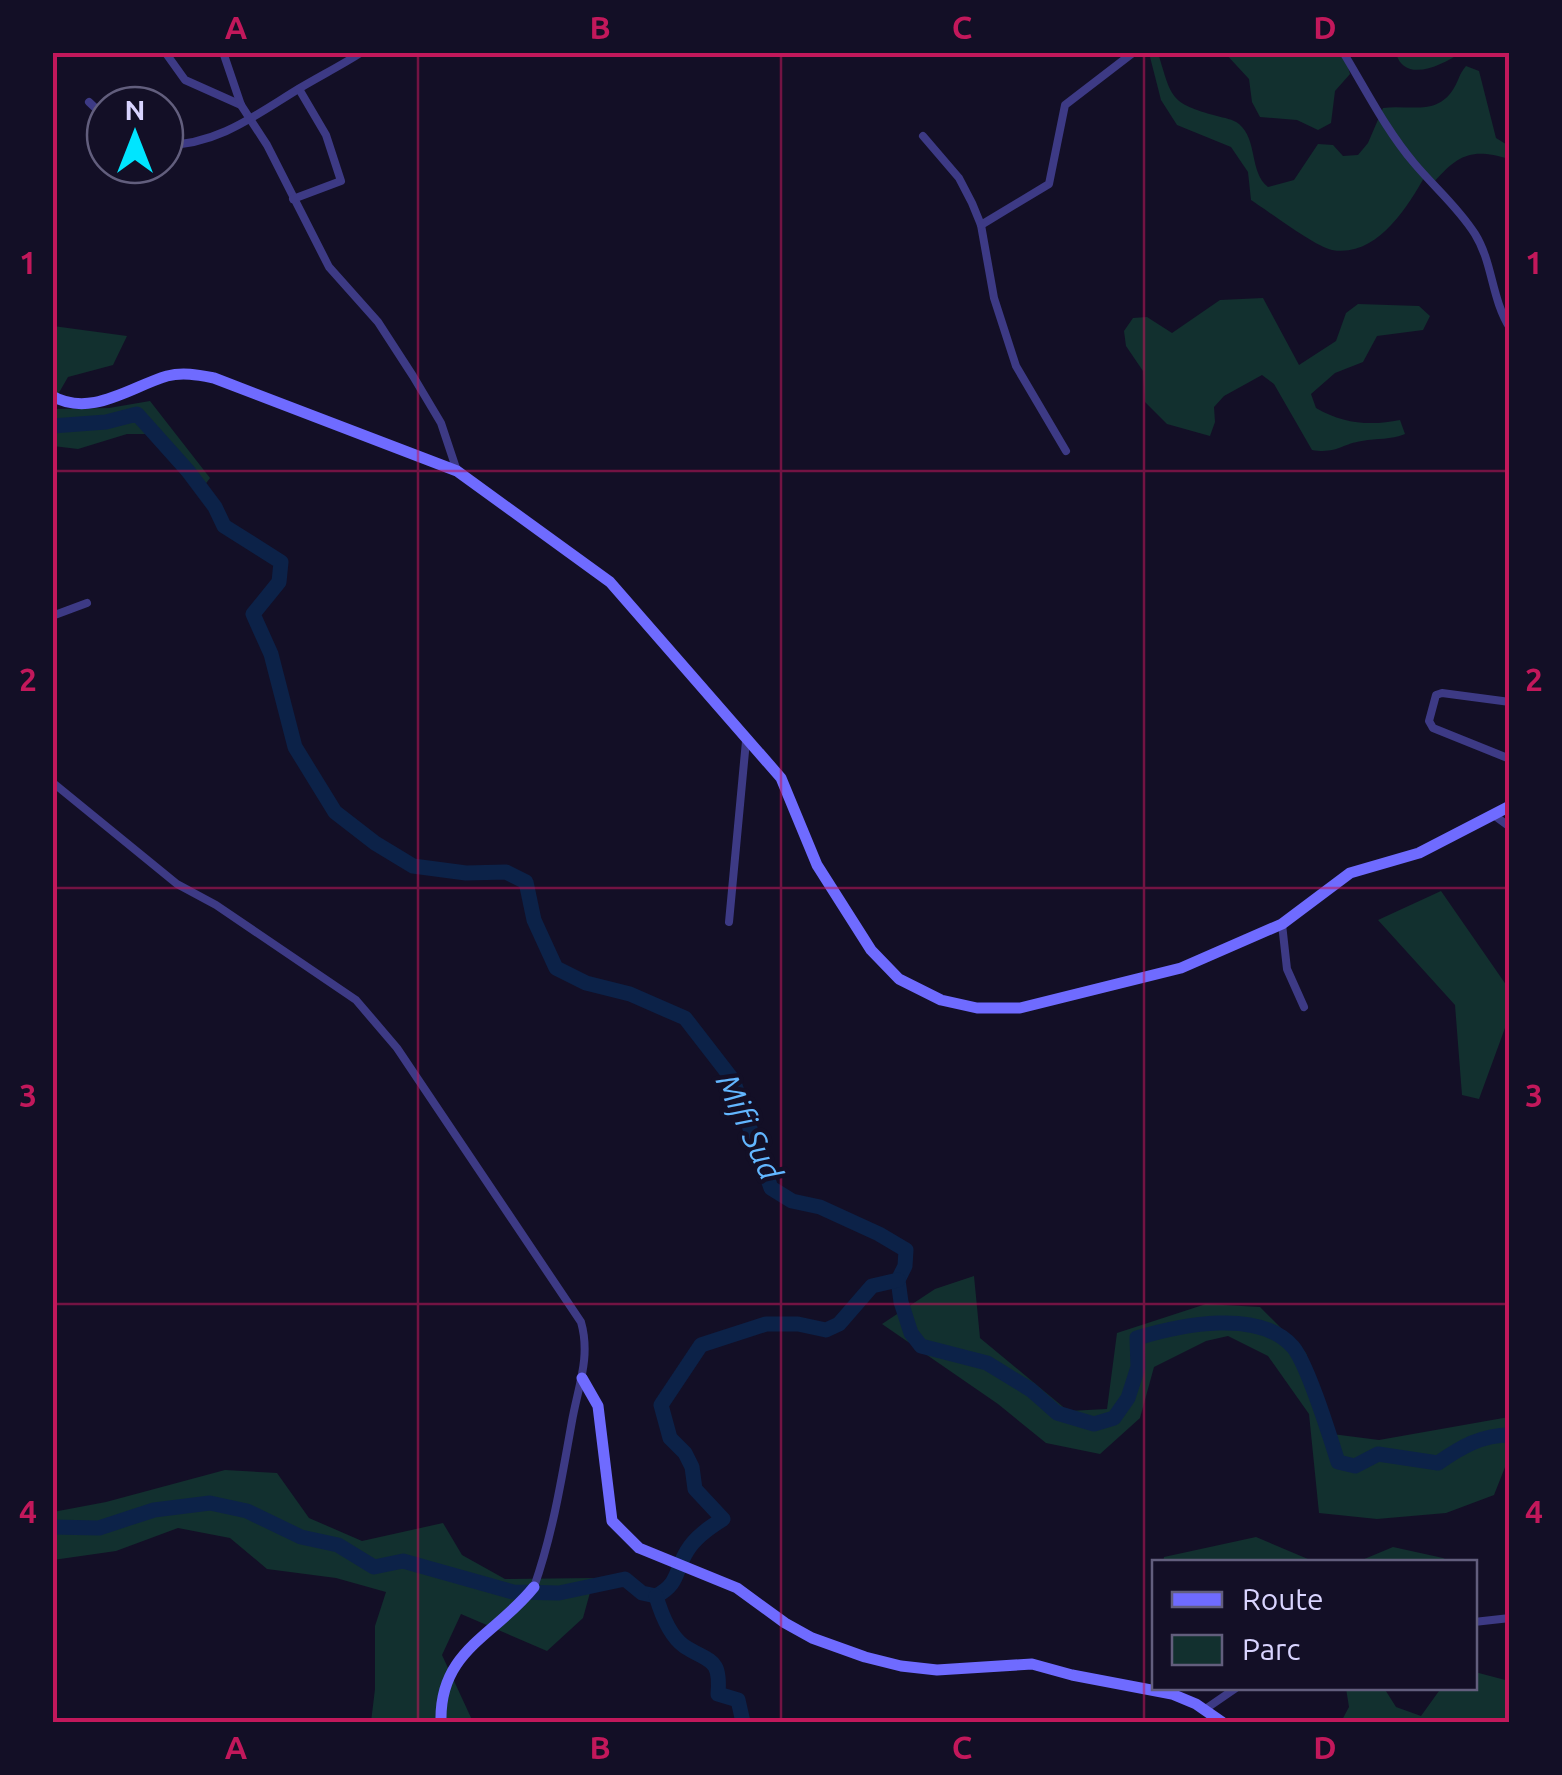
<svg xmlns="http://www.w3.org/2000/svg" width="1562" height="1775" font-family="Ubuntu,sans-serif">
  <rect width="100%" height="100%" fill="#130f26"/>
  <g fill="#12302f">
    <path d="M1149,53H1158C1172,98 1169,103 1217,116C1224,118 1233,119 1239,124C1258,140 1249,172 1268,187L1294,180L1318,144L1333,145L1343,156L1358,155L1368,143L1383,108C1408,104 1437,117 1454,88C1459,80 1459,74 1466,66L1479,71L1496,138L1509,146V159C1472,148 1459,154 1434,182L1425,176C1407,208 1376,258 1332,250C1316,247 1268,211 1251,200L1248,172L1231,147L1177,125L1161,100Z"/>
    <path d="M1225,53H1344L1350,74L1335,91L1331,123L1318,130L1297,120L1260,117L1252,102L1249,79Z"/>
    <path d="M1396,53V52L1460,53C1443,65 1404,84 1396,53Z"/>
    <path d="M1263,298L1299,365L1336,341L1346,313L1358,304L1419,306L1430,316L1423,330L1377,336L1363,362L1335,373L1311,394L1316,408C1343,424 1371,426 1400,420L1405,434C1390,440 1378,438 1362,441C1341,444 1337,454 1312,450L1274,384L1262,375L1224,396L1214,407L1215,422L1210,436L1167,424L1145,402L1143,371L1126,346L1124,331L1133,318L1147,317L1172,333L1220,300Z"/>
    <path d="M53,326L127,336L113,365L68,377L53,403Z"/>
    <path d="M150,401L210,478L198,494L152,434H127L78,449L53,446L52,409L109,408Z"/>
    <path d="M1441,891L1509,989V1017L1479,1099L1462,1095L1455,1005L1378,920Z"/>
    <path d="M974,1276L980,1338L1068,1411L1107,1409L1117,1333L1206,1304L1260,1307L1306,1353L1332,1434L1379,1440L1509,1417V1457L1494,1495L1446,1513L1377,1519L1319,1513L1309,1414L1268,1356L1228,1336L1206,1341L1154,1367L1140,1418L1100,1454L1046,1443L998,1404L882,1324L935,1289Z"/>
    <path d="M225,1470L277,1473L309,1518L362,1541L443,1523L462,1555L505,1579L594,1578L583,1618L547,1651L461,1614L442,1655L473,1722H371L375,1689V1626L386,1592L336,1578L267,1569L230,1538L178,1528L116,1551L53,1560V1512L106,1502Z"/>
    <path d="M1256,1537L1315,1562H1163L1164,1557Z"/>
    <path d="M1393,1547L1443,1558L1450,1562H1343L1362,1560Z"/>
    <path d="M1475,1672L1509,1681V1722H1341L1349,1707L1346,1688H1384L1396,1707L1421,1716L1439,1691L1437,1688H1474Z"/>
  </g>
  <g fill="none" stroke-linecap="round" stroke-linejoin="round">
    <g stroke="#0c2248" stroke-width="15">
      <path d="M52,426L106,422L137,414L188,471L215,507L224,526L281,562L279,582L253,614L271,654L295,747L335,812L375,843L413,866L466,873L506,872L526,882L534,920L556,968L586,983L630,994L685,1018L733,1080L771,1188L792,1201L820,1207L879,1234L906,1250L905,1266L898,1280L901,1302L911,1333L921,1346L987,1363L1031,1390L1057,1413L1094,1424L1114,1418L1128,1398L1138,1367L1137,1338C1180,1325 1259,1308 1293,1347C1308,1365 1330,1437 1338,1462L1355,1466L1378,1454L1438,1463C1461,1447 1481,1435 1510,1435"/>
      <path d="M52,1527L99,1528L154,1510L210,1503L247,1511L301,1537L338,1545L374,1567L403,1561L513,1592L559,1593L625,1579L642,1593L656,1596C680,1583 674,1572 687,1551C695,1537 710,1527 723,1519L695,1489L692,1467L685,1453L670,1438L661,1405L701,1345L766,1324H798L826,1330L839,1324L872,1286L898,1280"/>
      <path d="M656,1596C661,1613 670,1636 684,1646C710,1663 721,1657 718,1694L738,1700L743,1722"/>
    </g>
    <g stroke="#3d3a85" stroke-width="8">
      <path d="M165,52L185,80L241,105"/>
      <path d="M223,52L241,105L267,145L329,267L378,322L413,376L441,423L457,471"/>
      <path d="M1343,52C1366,90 1386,130 1414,163C1435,188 1458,207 1475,234C1493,263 1491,298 1510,328"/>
      <path d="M89,102L105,117"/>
      <path d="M923,136L959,178L972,203L981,225L994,298L1016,366L1066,451"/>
      <path d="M165,145C218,145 257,114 300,88C320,76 342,65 362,52"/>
      <path d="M293,199L341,181L326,135L299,89"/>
      <path d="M981,225L1049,184L1065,105L1134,52"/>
      <path d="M52,616L87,603"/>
      <path d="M1510,702L1442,693L1436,695L1429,721L1433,728L1510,759"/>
      <path d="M52,782L177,884L216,905L356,1000L397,1048L581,1322C591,1357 578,1387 572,1421C562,1477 553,1533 534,1587"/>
      <path d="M1495,816L1510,827"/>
      <path d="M729,922L746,741"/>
      <path d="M1282,924L1287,969L1304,1007"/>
      <path d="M1474,1622L1510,1618"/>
      <path d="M1204,1710L1236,1688"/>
    </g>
    <g stroke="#6f6bff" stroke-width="11">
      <path d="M52,396C91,418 130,387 167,376C183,372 198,375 214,378L457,471L610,582L781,778L817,865L871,950L899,979L941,1000L977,1008H1020L1181,968L1282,924L1350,873L1419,853L1510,806"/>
      <path d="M582,1378L598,1406L612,1521L639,1548L737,1588L785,1623L812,1638L865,1657L901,1666L937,1670L1032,1664L1072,1675L1172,1694L1196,1704L1222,1722"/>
      <path d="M441,1722C439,1650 495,1636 534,1587"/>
    </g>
  </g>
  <path fill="none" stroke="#c2185b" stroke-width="2.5" stroke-opacity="0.55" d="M418,52V1722M781,52V1722M1144,52V1722M52,471H1510M52,888H1510M52,1304H1510"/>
  <g text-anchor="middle" stroke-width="9" stroke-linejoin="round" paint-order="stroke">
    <g font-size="32" font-style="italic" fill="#62b6ff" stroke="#130f26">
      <text transform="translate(749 1127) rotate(65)" y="11">Mifi Sud</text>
    </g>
  </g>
  <rect width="1562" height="1775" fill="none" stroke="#130f26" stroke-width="110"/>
  <rect x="1152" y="1560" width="325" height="130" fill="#130f26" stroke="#625e7d" stroke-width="2.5"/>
  <rect x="1172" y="1592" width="50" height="15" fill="#6f6bff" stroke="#625e7d" stroke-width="2.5"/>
  <text x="1242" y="1610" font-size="30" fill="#d9d4ff">Route</text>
  <rect x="1172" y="1635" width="50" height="30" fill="#12302f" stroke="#625e7d" stroke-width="2.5"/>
  <text x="1242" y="1660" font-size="30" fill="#d9d4ff">Parc</text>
  <g transform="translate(135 135)"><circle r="48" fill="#130f26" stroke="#625e7d" stroke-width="2.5"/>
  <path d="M0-8L18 38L0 25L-18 38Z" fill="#00e5ff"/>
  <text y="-15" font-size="28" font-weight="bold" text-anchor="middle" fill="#d9d4ff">N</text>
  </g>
  <rect x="55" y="55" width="1452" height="1665" fill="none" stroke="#c2185b" stroke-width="4"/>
  <g font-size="32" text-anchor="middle" font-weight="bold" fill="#c2185b">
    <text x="236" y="39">A</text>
    <text x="600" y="39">B</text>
    <text x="962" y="39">C</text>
    <text x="1325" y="39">D</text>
    <text x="28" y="274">1</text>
    <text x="1534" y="274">1</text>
    <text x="28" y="691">2</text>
    <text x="1534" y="691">2</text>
    <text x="28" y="1107">3</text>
    <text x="1534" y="1107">3</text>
    <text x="28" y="1523">4</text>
    <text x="1534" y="1523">4</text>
    <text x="236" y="1759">A</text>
    <text x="600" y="1759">B</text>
    <text x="962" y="1759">C</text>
    <text x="1325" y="1759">D</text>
  </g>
</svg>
